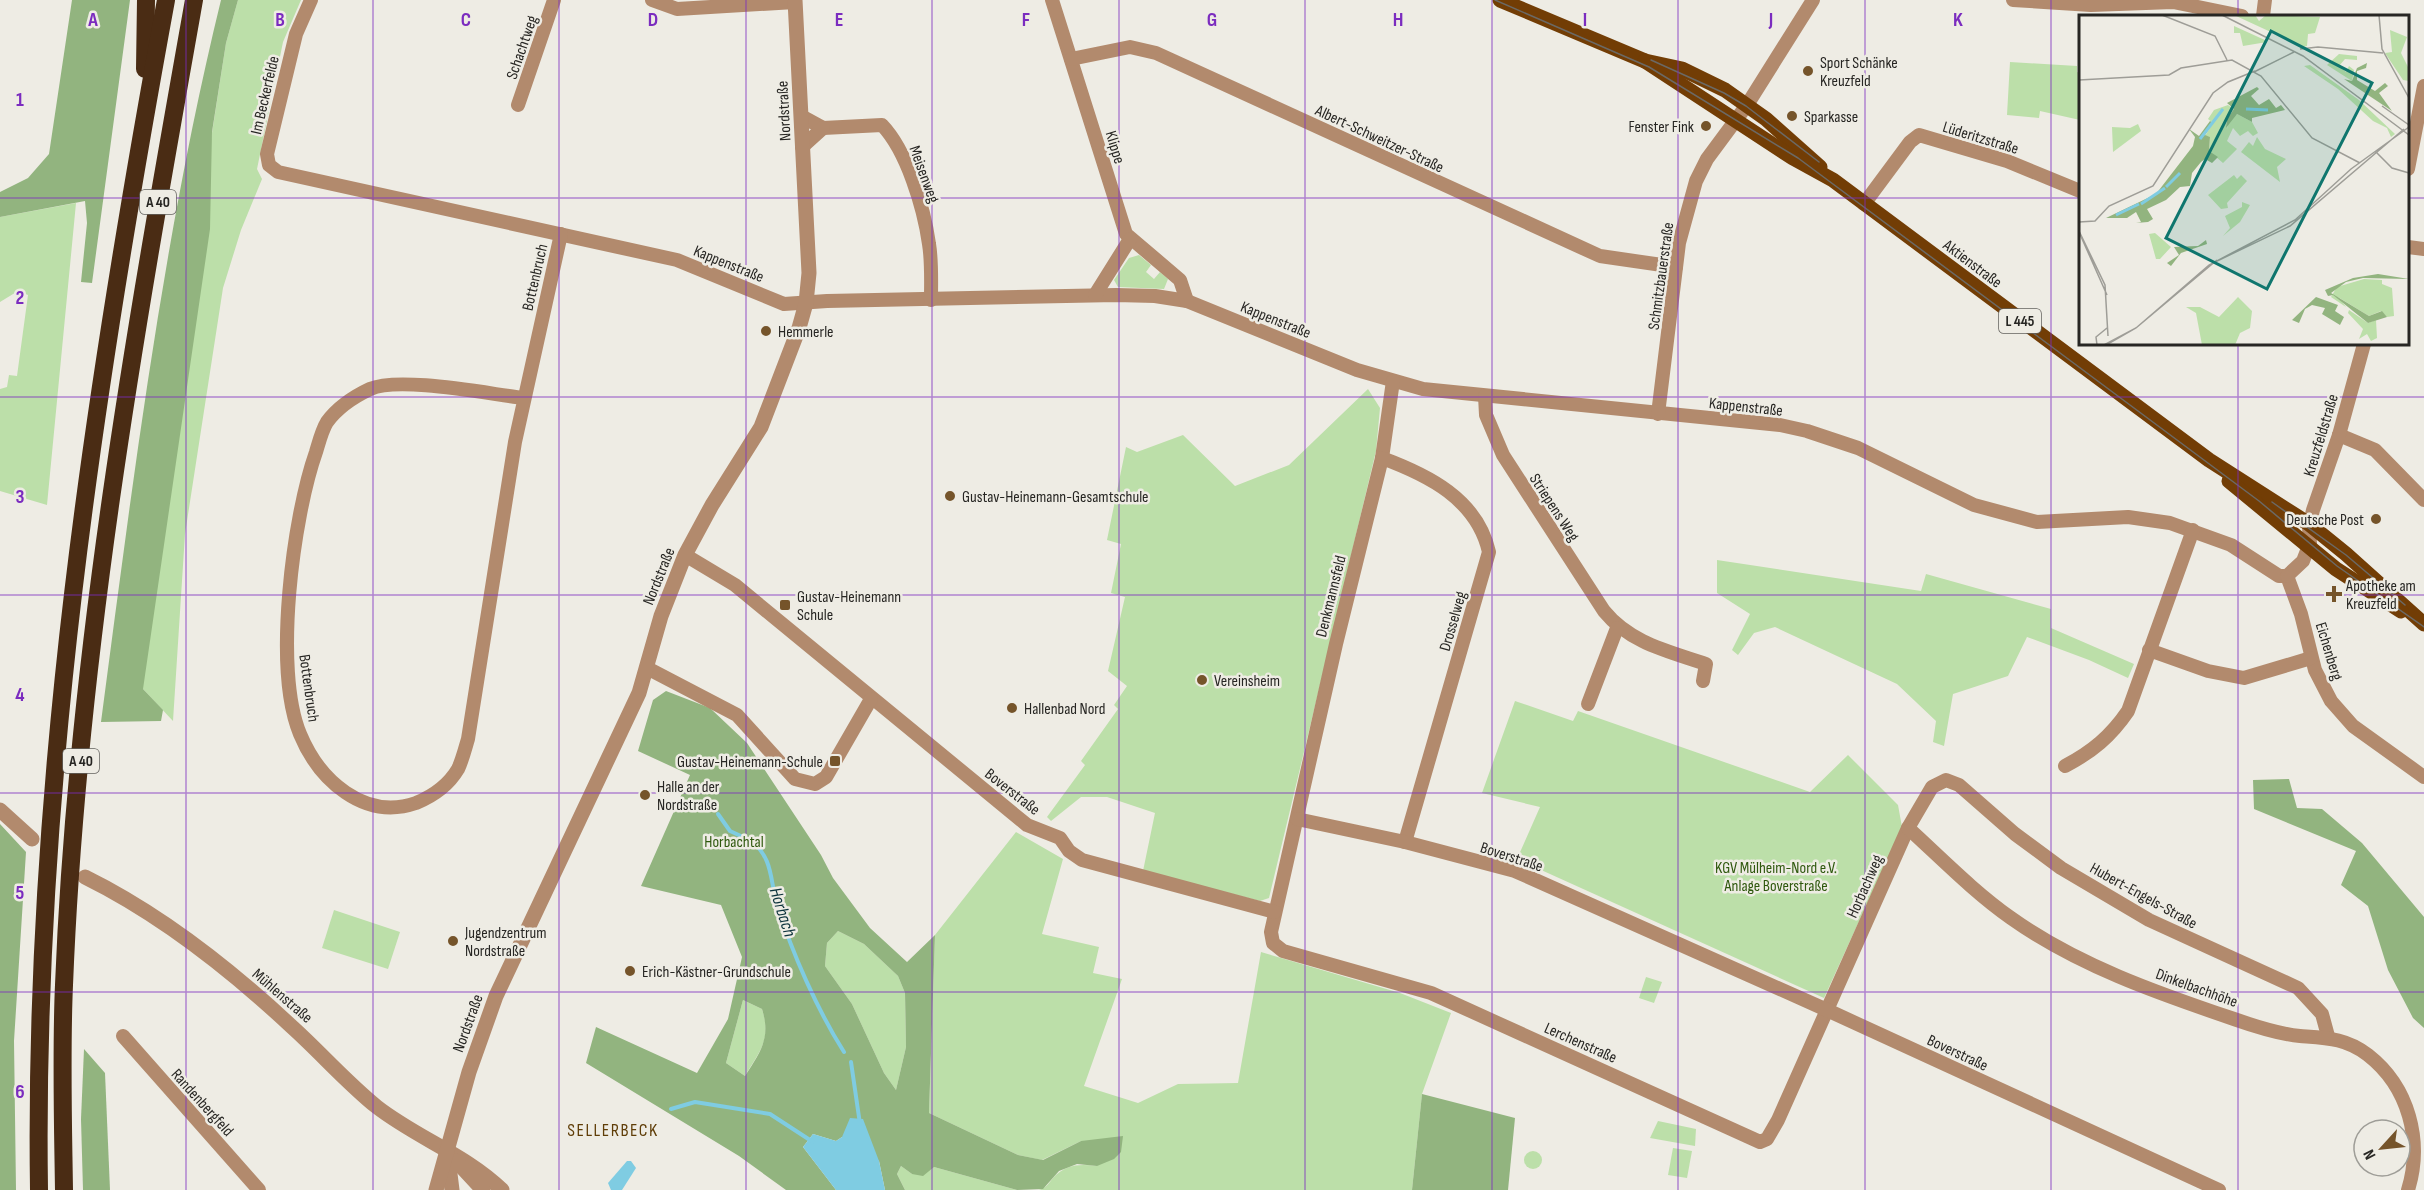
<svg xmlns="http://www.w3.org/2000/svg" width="2424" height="1190" font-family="'Sofia Sans Condensed',sans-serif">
  <rect width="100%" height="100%" fill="#eeece4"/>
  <g fill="#bcdfa9">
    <path d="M238,0H301L283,42L257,169L262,179L241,230L223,288L185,534L173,721L128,673L226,43Z"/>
    <path d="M2010,62L2077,66V72L2080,73V120L2040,111L2039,118L2007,115Z"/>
    <path d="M76,203L47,505L0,491V389L7,387L9,375L17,376L28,295L18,291L0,302V217Z"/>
    <path d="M1139,255L1151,265L1146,272L1154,279L1160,272L1168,279L1164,289L1118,287L1114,280L1129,258Z"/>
    <path d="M1368,389L1380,408L1376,451L1269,898L1260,901L1143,871L1155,813L1107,797H1081L1051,821L1047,817L1085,765L1081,761L1118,709L1114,705L1127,686L1108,671L1125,597L1111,593L1121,544L1107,540L1126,447L1137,452L1183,435L1235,486L1289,465Z"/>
    <path d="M1717,560L1921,591L1926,574L2051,609V628L2134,664L2128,678L2089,660L2027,637L2008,676L1953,694L1944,746L1933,742L1936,721L1897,684L1775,627L1754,633L1738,655L1732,650L1750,614L1717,593Z"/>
    <path d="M1515,701L1573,721L1578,711L1810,792L1848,755L1898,805L1902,827L1824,998L1517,859L1540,807L1482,793Z"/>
    <path d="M1016,832L1063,859L1042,934L1099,947L1093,973L1122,979L1084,1086L1138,1103L1178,1084L1238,1083L1261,952L1400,993L1451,1013L1422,1094L1412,1190H1039C1046,1188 1049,1183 1053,1178C1066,1164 1079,1164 1097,1166L1081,1141L1042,1160L1018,1155L929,1113L935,935Z"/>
    <path d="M334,910L400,932L388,969L322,948Z"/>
    <path d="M838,931L864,944L898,976L905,993L906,1047L896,1090L884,1073L852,1004L825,966L827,943Z"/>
    <path d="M1646,977L1662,982L1654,1003L1639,998Z"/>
    <path d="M743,1000L762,1009C772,1040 760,1050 745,1076L726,1063Z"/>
    <path d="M1658,1121L1696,1129L1695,1146L1650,1138Z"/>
    <path d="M1673,1148L1692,1151L1687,1178L1668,1175Z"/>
    <circle cx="1533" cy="1160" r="9"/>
    <path d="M901,1166L912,1174L934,1167L1017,1190H905L897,1174Z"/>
  </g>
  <g fill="#92b47f" fill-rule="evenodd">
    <path d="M72,0H130L92,283L81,282L87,223L85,201L0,217V192L28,178L49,154Z"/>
    <path d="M221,0H238L226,43L212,132L210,229L143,689L163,710L161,721L101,722C133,480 163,237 221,0Z"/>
    <path d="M666,691L710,708L747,743L821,855L833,878L870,928L907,962L935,935L929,1113L1018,1155L1043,1160L1081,1141L1123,1136L1121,1152L1114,1159L1097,1166L1077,1164L1059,1171L1043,1189L1017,1190L934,1167L923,1176L912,1174L901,1166L897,1174L905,1190H885L879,1161L842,1137L836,1141L813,1134L803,1147L836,1190H786L739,1156L586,1063L596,1027L697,1073L728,1019L742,957L721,905L641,886L690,775L638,751L653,700ZM838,931L864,944L898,976L905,993L906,1047L896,1090L884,1073L852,1004L825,966L827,943ZM743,1000L762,1009C771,1038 761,1051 745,1076L726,1063Z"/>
    <path d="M2289,779L2297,808L2322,809L2362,843L2424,917V1028L2413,1018L2388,970L2368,906L2341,885L2356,851L2254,809L2253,780Z"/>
    <path d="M0,824L26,852L14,1041L16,1190H0Z"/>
    <path d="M84,1049L105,1073L110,1190H83L81,1119Z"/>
    <path d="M1422,1094L1515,1118L1508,1190H1412Z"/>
  </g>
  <g fill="#7fcce2">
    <path d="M850,1118L863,1119L879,1161L885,1190H836L803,1147L813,1134L836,1141L842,1137Z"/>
    <path d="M627,1161H631L636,1168L622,1190H611L608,1183Z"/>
  </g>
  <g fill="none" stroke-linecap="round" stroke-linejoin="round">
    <g stroke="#7fcce2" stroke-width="4">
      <path d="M718,814L730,831L743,837"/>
      <path d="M751,840C775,861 769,881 778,907C792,953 818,1011 844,1052"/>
      <path d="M851,1062L860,1124"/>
      <path d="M671,1109L695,1102L770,1114L813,1142"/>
    </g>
    <g stroke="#b28a6d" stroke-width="14">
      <path d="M311,0L296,34L267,154L269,165L278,172L677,260L784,304L827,301L1116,295L1155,296L1187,301L1357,370L1423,389L1780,425L1807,431L1858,448L1974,505L2037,522L2128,517L2170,523L2231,545L2279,576H2287"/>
      <path d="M652,0L677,9L795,2"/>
      <path d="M1052,0L1126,234L1180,280L1187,301"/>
      <path d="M2013,0L2091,5L2173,2L2242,16"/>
      <path d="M2263,16L2265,0"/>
      <path d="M1071,59L1130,47L1156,53L1600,256L1676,267"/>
      <path d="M518,105L554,0"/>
      <path d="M801,116L823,128L882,125C907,151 924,208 929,244C932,262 931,281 931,300"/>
      <path d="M802,147L823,128"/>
      <path d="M2408,169L2424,86"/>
      <path d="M1864,204L1910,142L1919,135L2007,161L2080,191"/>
      <path d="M2408,247L2424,249"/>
      <path d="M1095,295L1130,239"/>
      <path d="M1393,381L1382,458L1336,644L1271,932L1273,943L1283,951L1431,993L1760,1142L1767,1139L1778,1120L1908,828L1932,787L1946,780L1959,785L2015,834L2061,868L2149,920L2298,988L2322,1014L2328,1036"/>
      <path d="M1485,396L1486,415L1503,455L1604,611C1630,643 1668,651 1706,664L1703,681"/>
      <path d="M524,398C489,394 399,376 370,389C353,397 338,407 327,422C322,430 319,442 316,452C293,517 273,669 300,734C319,780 364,821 416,803C433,796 448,786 458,769C462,761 465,749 468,739L515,442L561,234"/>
      <path d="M1658,414L1679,243L1696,181L1707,159L1747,105L1813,0"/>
      <path d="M2339,435L2375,450L2424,500"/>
      <path d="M1382,458C1428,475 1477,499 1489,552L1405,842"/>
      <path d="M685,555L735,585L1027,825L1060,838L1069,851L1082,860L1275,912"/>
      <path d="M2287,576L2301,614L2315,670L2331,701L2353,726L2424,777"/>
      <path d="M2287,576L2303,561L2310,543L2309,527L2313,510L2339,435L2364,344"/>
      <path d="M2149,650L2208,671L2244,678L2311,658"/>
      <path d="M647,668L737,715L795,779L815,784L826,777L871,699"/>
      <path d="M1588,704L1617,628"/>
      <path d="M2065,766C2092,752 2111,736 2128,711L2193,530"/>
      <path d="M1297,819L1405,842L1515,871L1827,1010L2219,1190"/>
      <path d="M1908,828C1941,858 1974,892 2011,918C2077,965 2157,993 2234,1019C2254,1026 2279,1034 2300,1036C2326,1038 2346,1038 2368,1055C2409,1087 2423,1141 2408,1190"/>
      <path d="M123,1036L259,1190"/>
    </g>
    <g stroke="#b28a6d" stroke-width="15">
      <path d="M0,810L32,839"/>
      <path d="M85,877C160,914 230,969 291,1026C320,1052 347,1083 377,1107C417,1138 466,1155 502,1190"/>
      <path d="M448,1158L452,1190"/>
      <path d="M456,1161L483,1190"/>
      <path d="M436,1190L469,1072L496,996L639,693L661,616L685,555L712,505L761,427L799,328L806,303L809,273L795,0"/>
    </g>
    <g stroke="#723d05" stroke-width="15">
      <path d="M1500,0L1645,61L1682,69L1725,90L1766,119L1820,167"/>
      <path d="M1645,61L1793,158L1833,180L2209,460L2309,524L2346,554L2424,624"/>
      <path d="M2229,481L2336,569L2401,611"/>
    </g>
    <g stroke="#4a2c14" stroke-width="18">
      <path d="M145,69L146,0"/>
      <path d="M39,1190C33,790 94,392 166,0"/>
      <path d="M64,1190C63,1122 61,1053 64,985C77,654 136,326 194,0"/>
    </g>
    <g stroke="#6b6965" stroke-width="1.5">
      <path d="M1495,0L1649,67L1798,158L2259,501L2337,566L2424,627"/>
      <path d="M1651,60L1724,93L1746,106L1819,162"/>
      <path d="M2272,502L2346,555L2405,605"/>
    </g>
  </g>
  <path fill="none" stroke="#7b2cbf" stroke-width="1.5" stroke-opacity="0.55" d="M186,0V1190M373,0V1190M559,0V1190M746,0V1190M932,0V1190M1119,0V1190M1305,0V1190M1492,0V1190M1678,0V1190M1865,0V1190M2051,0V1190M2238,0V16M0,198H2080M2408,198H2424M2238,344V1190M0,397H2424M0,595H2424M0,793H2424M0,992H2424"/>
  <g fill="#75542a" stroke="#eeece4" stroke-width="2">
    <circle cx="1808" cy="71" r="6"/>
    <circle cx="1792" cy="116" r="6"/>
    <circle cx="1706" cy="126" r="6"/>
    <circle cx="766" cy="331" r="6"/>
    <circle cx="950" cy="496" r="6"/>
    <circle cx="2376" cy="519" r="6"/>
    <path d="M2331 585h6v6h6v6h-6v6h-6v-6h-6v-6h6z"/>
    <rect x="779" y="599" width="12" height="12" rx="3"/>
    <circle cx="1202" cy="680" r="6"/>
    <circle cx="1012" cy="708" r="6"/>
    <rect x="829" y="755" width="12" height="12" rx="3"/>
    <circle cx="645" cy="795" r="6"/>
    <circle cx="453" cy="941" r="6"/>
    <circle cx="630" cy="971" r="6"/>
  </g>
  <g text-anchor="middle" stroke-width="5" stroke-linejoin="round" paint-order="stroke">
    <g fill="#eeece4" stroke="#63615d" stroke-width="1.5">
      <rect x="140" y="190" width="36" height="24" rx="4.5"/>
      <rect x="1999" y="309" width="42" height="24" rx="4.5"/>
      <rect x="63" y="749" width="36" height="24" rx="4.5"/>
    </g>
    <g font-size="15" font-weight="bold" fill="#272623">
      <text x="158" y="207">A 40</text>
      <text x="2020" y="326">L 445</text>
      <text x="81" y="766">A 40</text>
    </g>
    <g font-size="16" fill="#272623" stroke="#eeece4">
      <text transform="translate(521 47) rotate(-71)" y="6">Schachtweg</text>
      <text transform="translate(264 95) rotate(-77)" y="6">Im Beckerfelde</text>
      <text transform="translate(783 111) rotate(-93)" y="6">Nordstraße</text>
      <text transform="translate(1981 137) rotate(17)" y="6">Lüderitzstraße</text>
      <text transform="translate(1380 138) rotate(25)" y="6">Albert-Schweitzer-Straße</text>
      <text transform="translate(1116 147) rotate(73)" y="6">Klippe</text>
      <text transform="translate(925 174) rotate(70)" y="6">Meisenweg</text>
      <text transform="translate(729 263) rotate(22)" y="6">Kappenstraße</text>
      <text transform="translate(1973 263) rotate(37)" y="6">Aktienstraße</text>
      <text transform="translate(1660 276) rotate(-82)" y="6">Schmitzbauerstraße</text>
      <text transform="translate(534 277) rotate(-77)" y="6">Bottenbruch</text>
      <text transform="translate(1276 319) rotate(22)" y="6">Kappenstraße</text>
      <text transform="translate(1746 406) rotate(6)" y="6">Kappenstraße</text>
      <text transform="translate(2320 435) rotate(-73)" y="6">Kreuzfeldstraße</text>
      <text transform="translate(1555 507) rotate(57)" y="6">Striepens Weg</text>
      <text transform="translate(658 576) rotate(-68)" y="6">Nordstraße</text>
      <text transform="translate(1330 596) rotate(-76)" y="6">Denkmannsfeld</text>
      <text transform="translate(1452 621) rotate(-74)" y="6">Drosselweg</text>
      <text transform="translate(2330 651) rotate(73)" y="6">Eichenberg</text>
      <text transform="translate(310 688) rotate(82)" y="6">Bottenbruch</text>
      <text transform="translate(1013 791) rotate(38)" y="6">Boverstraße</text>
      <text transform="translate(1512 856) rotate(18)" y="6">Boverstraße</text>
      <text transform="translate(1864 886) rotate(-66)" y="6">Horbachweg</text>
      <text transform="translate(2144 895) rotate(29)" y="6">Hubert-Engels-Straße</text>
      <text transform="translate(2197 987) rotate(20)" y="6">Dinkelbachhöhe</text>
      <text transform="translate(283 995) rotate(41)" y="6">Mühlenstraße</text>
      <text transform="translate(467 1023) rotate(-70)" y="6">Nordstraße</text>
      <text transform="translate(1581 1042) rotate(24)" y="6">Lerchenstraße</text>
      <text transform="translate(1958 1052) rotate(25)" y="6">Boverstraße</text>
      <text transform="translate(203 1102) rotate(48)" y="6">Randenbergfeld</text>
    </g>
    <g font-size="16" fill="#272623" stroke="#eeece4" text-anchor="start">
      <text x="1820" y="68">Sport Schänke<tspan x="1820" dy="18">Kreuzfeld</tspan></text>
      <text x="1804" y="122">Sparkasse</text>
      <text x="1694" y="132" text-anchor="end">Fenster Fink</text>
      <text x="778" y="337">Hemmerle</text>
      <text x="962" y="502">Gustav-Heinemann-Gesamtschule</text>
      <text x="2364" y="525" text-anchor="end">Deutsche Post</text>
      <text x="2346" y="591">Apotheke am<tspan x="2346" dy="18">Kreuzfeld</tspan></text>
      <text x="797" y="602">Gustav-Heinemann<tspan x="797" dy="18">Schule</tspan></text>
      <text x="1214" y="686">Vereinsheim</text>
      <text x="1024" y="714">Hallenbad Nord</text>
      <text x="823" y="767" text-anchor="end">Gustav-Heinemann-Schule</text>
      <text x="657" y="792">Halle an der<tspan x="657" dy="18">Nordstraße</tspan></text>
      <text x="465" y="938">Jugendzentrum<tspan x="465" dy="18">Nordstraße</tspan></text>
      <text x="642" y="977">Erich-Kästner-Grundschule</text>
    </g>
    <g font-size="16" fill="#2e580d" stroke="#eeece4">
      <text x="734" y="847">Horbachtal</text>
      <text x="1776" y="873">KGV Mülheim-Nord e.V.<tspan x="1776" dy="18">Anlage Boverstraße</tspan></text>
    </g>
    <g font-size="18" font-style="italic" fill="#0d333c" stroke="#eeece4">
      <text transform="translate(783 912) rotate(72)" y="6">Horbach</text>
    </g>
    <g font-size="18" letter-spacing="1.5" fill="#5f3d07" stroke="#eeece4">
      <text x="613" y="1136">SELLERBECK</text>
    </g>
  </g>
  <g transform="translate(2079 15)">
    <rect width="330" height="330" fill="#eeece4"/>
    <path d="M155,0H176L180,6L187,0L241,2L236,18L229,19L228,31L224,32ZM155,11L188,26V27L164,31L161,18H155ZM311,15L328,22L322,38L330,54V66L324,65L306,38L313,37ZM260,39L278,41V45L266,44L260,51L267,57L270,51L275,55L273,66L248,50ZM231,50L280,85L316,119L312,122L308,113L294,106L259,74L225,51ZM149,90L155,94L147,104L148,114L149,106L158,99L173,107L179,118L174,121L169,116L161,121L154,113L148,126L158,134L144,148L130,136L131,122L126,121L134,108L129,104L135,95ZM59,109L62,116L34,137L33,112L51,113ZM178,122L186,134L207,144L198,152L201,167L162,137L170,127L174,131ZM155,160L158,164L162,160L168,166L148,188L149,193L142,194L129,180ZM163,187L171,190L161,207L144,221L151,213L146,201L163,192ZM76,218L92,232L81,244H77L70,219ZM285,264L303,265V269L313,273L315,301L308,302L302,296L290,301L259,282L267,292L252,282L258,272ZM159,282L173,296L171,313L161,318L156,330H123L117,298L107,292H121L140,302ZM270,295L289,308L297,305L298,323L292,326L288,319L280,324L284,314L269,298Z" fill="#bcdfa9"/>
    <path d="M288,48L287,53L278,56V65L296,76L306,68L309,71L300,78L313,96L265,64L273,66L278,53ZM178,72L180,74L172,81L180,90L190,84L197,93L202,90L206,95L173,103V107L158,99L147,113L148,104L155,94L148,88ZM131,106L134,108L126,120L131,122L130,136L139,142L133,148L126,144L122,147L113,158L111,171L101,172L87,185L68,194L74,204L69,207L57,208L62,207L57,197L48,203H27L77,179L114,131L116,122L110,114L120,121ZM127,225L128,229L102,238L92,251L88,248L100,240L95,232L119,231ZM299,259L330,264L284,263L267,267L252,278L290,301L303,296L308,302L289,308L254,280L249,281L246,275L274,263ZM237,282L259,290L256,296L265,302L261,310L243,299L246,293L233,290L226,294L220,308L213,305Z" fill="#92b47f"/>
    <path fill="none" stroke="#7fcce2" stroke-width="3" d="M167,94L189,95M121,124L144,94M87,172L101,158M62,189L86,173M37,200L60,189"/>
    <path fill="none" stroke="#9e9d97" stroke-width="1.5" d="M83,0L136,21L148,45M143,0L224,41L330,120M300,0L303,34L330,83M221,34L239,32L304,38M175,57L215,37M0,65L90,60L102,53L153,45L182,61L233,123L281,148M303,91L330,110M296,136L313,153L330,158M0,207L16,206L30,191L74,171L134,78L149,67L176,56M0,216L26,270L29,321M0,217L28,280M136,247L211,211L325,114M18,330L17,322L28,313M25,330L57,313L130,250L216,205L272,154L330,112M27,330L57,313L138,245"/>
    <path fill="#0f766e" fill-opacity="0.15" stroke="#0f766e" stroke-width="3" d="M192,16L293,68L188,274L87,223Z"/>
    <rect width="330" height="330" fill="none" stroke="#272623" stroke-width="3"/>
  </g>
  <g font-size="20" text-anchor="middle" font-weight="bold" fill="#7b2cbf" stroke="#eeece4" stroke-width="5" stroke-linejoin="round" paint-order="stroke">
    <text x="93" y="26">A</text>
    <text x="280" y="26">B</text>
    <text x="466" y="26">C</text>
    <text x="653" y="26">D</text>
    <text x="839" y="26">E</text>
    <text x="1026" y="26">F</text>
    <text x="1212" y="26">G</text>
    <text x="1398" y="26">H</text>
    <text x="1585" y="26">I</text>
    <text x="1771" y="26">J</text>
    <text x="1958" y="26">K</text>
    <text x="20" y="106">1</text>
    <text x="20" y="304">2</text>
    <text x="20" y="503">3</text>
    <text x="20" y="701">4</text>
    <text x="20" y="899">5</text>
    <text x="20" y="1098">6</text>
  </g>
  <g transform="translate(2382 1148) rotate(243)"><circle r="28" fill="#eeece4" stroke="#9e9d97" stroke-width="1.5"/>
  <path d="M0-4.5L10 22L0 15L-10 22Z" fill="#75542a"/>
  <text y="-9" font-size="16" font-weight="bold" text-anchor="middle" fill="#272623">N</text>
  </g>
</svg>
